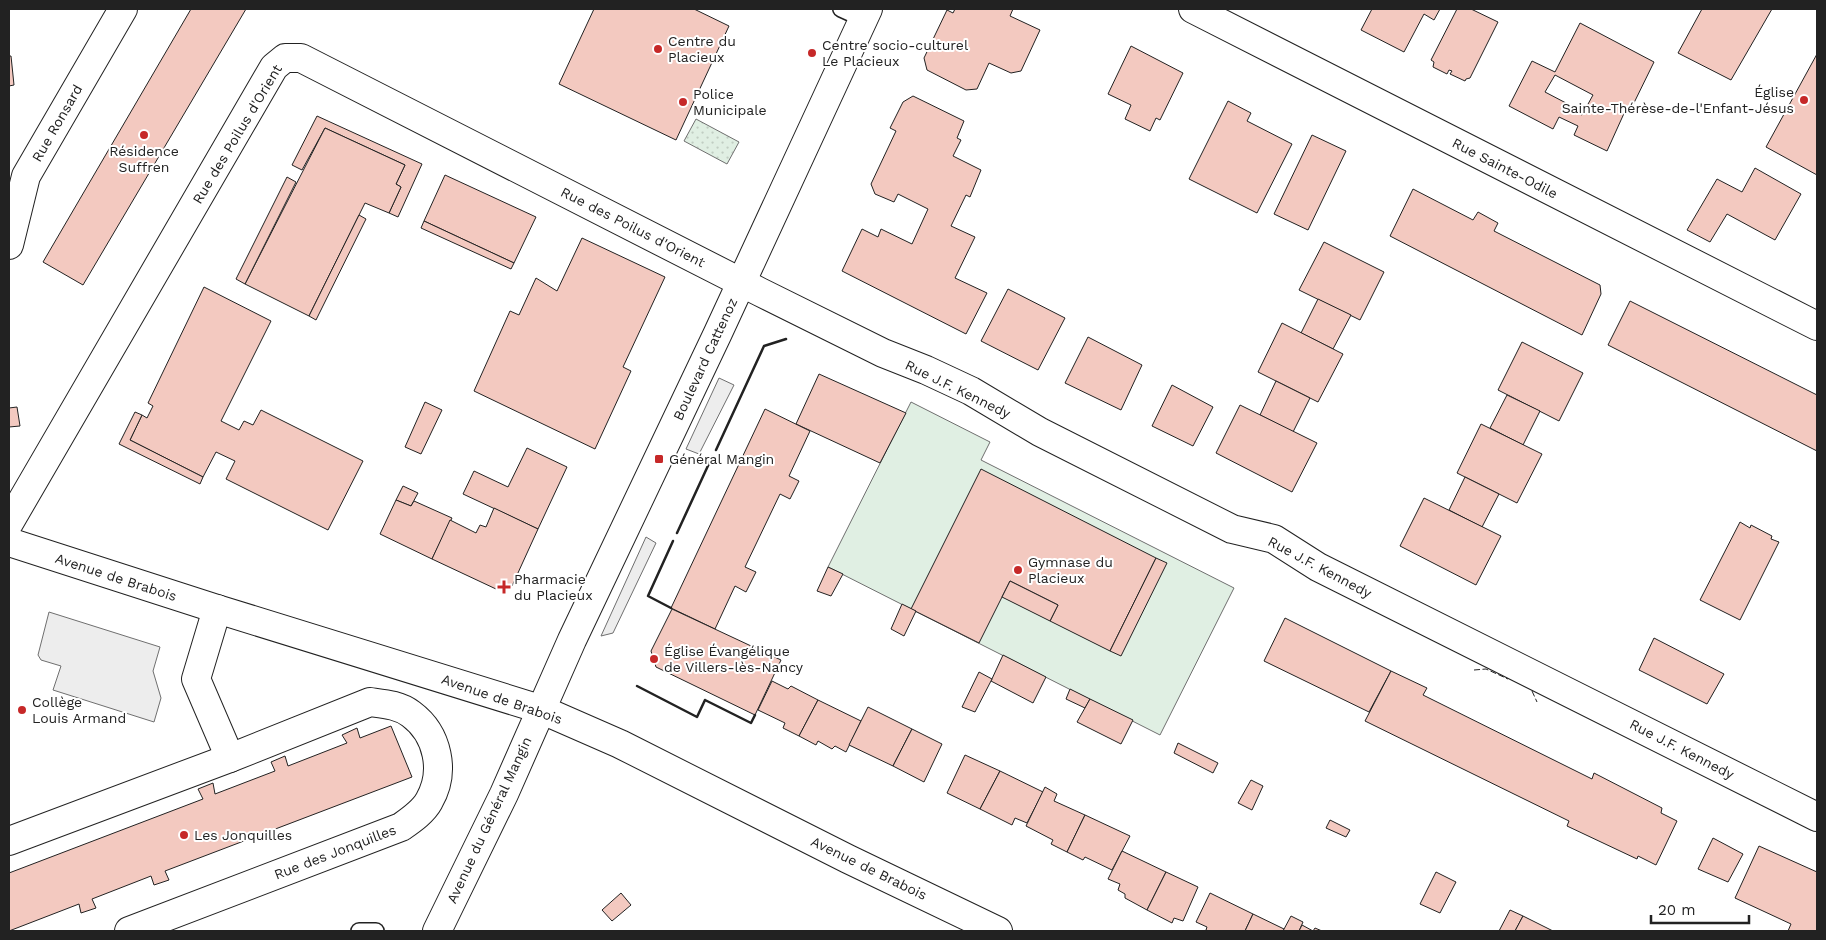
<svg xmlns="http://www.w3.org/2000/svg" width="1826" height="940" font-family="'Work Sans',sans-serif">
  <defs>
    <pattern id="grass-dots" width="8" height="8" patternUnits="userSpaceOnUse" patternTransform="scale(1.25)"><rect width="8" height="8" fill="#e0efe3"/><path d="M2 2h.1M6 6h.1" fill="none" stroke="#c0cdc2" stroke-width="1.8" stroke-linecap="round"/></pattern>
  </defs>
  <rect width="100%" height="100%" fill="#fff"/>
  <path fill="url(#grass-dots)" stroke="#6f6f6f" d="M696,119L739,142L727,164L684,141Z"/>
  <path fill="#e0efe3" stroke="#6f6f6f" d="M911,402L990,442L981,460L1234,588L1160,735L828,567Z"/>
  <g fill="#ededed" stroke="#6f6f6f">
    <path d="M719,378L734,385L699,454L686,449Z"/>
    <path d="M646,537L656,543L613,633L601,636Z"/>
    <path d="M49,612L160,647L153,671L161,698L154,722L53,690L61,666L41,660L38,655Z"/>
  </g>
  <g fill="#f3c9c0" stroke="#222" fill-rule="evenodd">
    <path d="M191,9H246L83,285L43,262Z"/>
    <path d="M594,9H694L729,26L676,140L559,84Z"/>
    <path d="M955,9H1013L1010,16L1040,30L1021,71L1011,73L989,63L977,89L966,90L927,70L924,58L947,10L953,13Z"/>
    <path d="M1372,9H1440L1434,20L1424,14L1404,52L1361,30Z"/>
    <path d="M1457,9H1471L1498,22L1470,78L1466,79L1465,81L1450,74L1452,71L1449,70L1447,74L1433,67L1434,62L1431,60Z"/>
    <path d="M1702,9H1772L1731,80L1678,53Z"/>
    <path d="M1580,23L1654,62L1630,111L1626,109L1607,151L1574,135L1578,126L1559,117L1553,129L1509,106L1532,61L1555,72ZM1555,75L1593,95L1582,115L1565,107L1566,103L1545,92Z"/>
    <path d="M1131,46L1183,73L1160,120L1156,118L1150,131L1125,119L1131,105L1108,94Z"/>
    <path d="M1817,54V175L1766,147Z"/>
    <path d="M9,56H11L14,85L9,86Z"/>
    <path d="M913,96L964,121L957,138L961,140L953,156L981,170L970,197L966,195L951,226L975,237L955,278L987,293L966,334L842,271L862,229L878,237L881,229L912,244L928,209L898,194L894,202L875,194L871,184L896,131L890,128L903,102Z"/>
    <path d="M1228,101L1251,113L1247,121L1292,144L1257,213L1189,179Z"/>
    <path d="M317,116L422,164L398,217L389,213L401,187L396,184L405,165L325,128L302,170L292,165Z"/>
    <path d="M325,128L405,165L396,184L401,187L389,213L365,203L309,316L245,284Z"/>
    <path d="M1312,135L1346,151L1308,230L1274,214Z"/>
    <path d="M1755,168L1801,194L1775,240L1727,214L1710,242L1687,230L1717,179L1742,192Z"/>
    <path d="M445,175L536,217L514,263L424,221Z"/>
    <path d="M287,177L296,182L245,284L236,279Z"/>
    <path d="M1413,189L1473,220L1478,212L1498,223L1494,231L1600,285L1601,294L1582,335L1390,236Z"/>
    <path d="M359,215L366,219L316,320L309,316Z"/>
    <path d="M424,221L514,263L511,269L421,228Z"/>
    <path d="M582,238L665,277L623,367L631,371L595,449L474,391L510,311L519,315L536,278L557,291Z"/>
    <path d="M1324,242L1384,272L1360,320L1299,290Z"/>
    <path d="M204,287L271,321L221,421L239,430L244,421L253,425L261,410L363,461L328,530L226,479L235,461L216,452L203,477L130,440L142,415L147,418L153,406L148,403Z"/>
    <path d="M1008,289L1065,318L1038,370L981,341Z"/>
    <path d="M1318,299L1351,315L1333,349L1301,333Z"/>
    <path d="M1630,301L1817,395V451L1608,345Z"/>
    <path d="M1282,323L1343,354L1318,402L1258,372Z"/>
    <path d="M1088,337L1142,365L1121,410L1065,383Z"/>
    <path d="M1522,342L1583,373L1559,421L1498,390Z"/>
    <path d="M819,374L906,413L880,463L796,424Z"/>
    <path d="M1276,381L1310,398L1293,432L1260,415Z"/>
    <path d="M1172,385L1213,407L1193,446L1152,426Z"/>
    <path d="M1507,395L1540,411L1523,445L1490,428Z"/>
    <path d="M425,402L442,410L421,454L405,447Z"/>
    <path d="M1240,405L1317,443L1292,492L1216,453Z"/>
    <path d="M17,407L20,426L9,427V408Z"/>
    <path d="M765,409L810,431L789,476L799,481L790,499L780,494L745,567L756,572L746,592L735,586L715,629L671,608Z"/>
    <path d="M135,412L142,415L130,440L203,477L200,484L119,444Z"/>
    <path d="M1481,424L1542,454L1517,503L1457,473Z"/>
    <path d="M527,448L567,467L538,529L463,494L474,471L508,487Z"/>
    <path d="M981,469L1156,558L1110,651L1050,621L1058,605L1010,581L979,643L911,609Z"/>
    <path d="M1465,477L1499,494L1482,527L1449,510Z"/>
    <path d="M403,486L418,493L411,506L396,500Z"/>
    <path d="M1424,498L1501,536L1476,585L1400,546Z"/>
    <path d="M396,500L411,506L414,501L452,518L432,559L380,534Z"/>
    <path d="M494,508L538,529L512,586L496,589L432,559L450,520L476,533L480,525L486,527Z"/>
    <path d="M1740,522L1750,528L1751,525L1772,536L1771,539L1779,542L1740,620L1700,600Z"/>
    <path d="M1156,558L1167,563L1121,656L1110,651Z"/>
    <path d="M828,567L843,574L831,596L817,591Z"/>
    <path d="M1010,581L1058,605L1050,621L1002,597Z"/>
    <path d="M902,604L916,611L904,636L891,629Z"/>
    <path d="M672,609L781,660L755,715L656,667L651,651Z"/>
    <path d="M1285,618L1391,671L1369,712L1264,661Z"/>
    <path d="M1654,638L1724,674L1707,704L1639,670Z"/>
    <path d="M1003,655L1046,677L1033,703L991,681Z"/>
    <path d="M1391,671L1427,688L1423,695L1592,779L1594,773L1662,808L1661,813L1677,821L1656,865L1638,856L1637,859L1567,826L1569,821L1365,721Z"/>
    <path d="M979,672L992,679L975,712L962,707Z"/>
    <path d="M772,681L788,689L791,686L818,700L799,736L783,728L785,723L758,710Z"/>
    <path d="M1070,689L1090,699L1085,708L1066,699Z"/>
    <path d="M1090,699L1133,720L1121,744L1077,722Z"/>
    <path d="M818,700L861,721L846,752L835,746L832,749L818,741L816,745L799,736Z"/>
    <path d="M868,707L912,729L893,766L849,745Z"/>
    <path d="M391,726L412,777L165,871L169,880L154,885L151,876L92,899L96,908L81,913L79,904L9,931V873L203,799L198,789L213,783L215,794L275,771L271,762L285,756L288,766L347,743L342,735L357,728L360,738Z"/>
    <path d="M912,729L942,744L924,782L893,766Z"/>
    <path d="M1178,743L1218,763L1213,773L1174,753Z"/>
    <path d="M965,755L1000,771L980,809L947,793Z"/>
    <path d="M1000,771L1043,792L1027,823L1015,818L1012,825L980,809Z"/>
    <path d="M1251,780L1263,786L1252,810L1238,803Z"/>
    <path d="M1045,787L1057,794L1054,801L1085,815L1067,852L1051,844L1053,840L1026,826Z"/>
    <path d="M1085,815L1130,836L1112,870L1085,857L1083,860L1067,852Z"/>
    <path d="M1330,820L1350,830L1346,837L1326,828Z"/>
    <path d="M1713,838L1743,854L1728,882L1698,869Z"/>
    <path d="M1759,846L1817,872V931H1788L1791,924L1735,898Z"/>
    <path d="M1122,851L1166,872L1147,910L1125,898V894L1118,890L1120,884L1108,879Z"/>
    <path d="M1166,872L1198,887L1183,921L1174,918L1172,923L1147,910Z"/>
    <path d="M1436,872L1456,882L1440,913L1420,904Z"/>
    <path d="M621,893L631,905L612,921L602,910Z"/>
    <path d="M1210,893L1253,914L1245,931H1208L1206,930L1207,927L1196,922Z"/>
    <path d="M1510,910L1523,916L1515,931H1499Z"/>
    <path d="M1253,914L1284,929L1283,931H1245Z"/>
    <path d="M1291,916L1303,922L1299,931H1283Z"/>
    <path d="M1523,916L1553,931H1515Z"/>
    <path d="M1302,925L1313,931L1315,928L1322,931H1299Z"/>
  </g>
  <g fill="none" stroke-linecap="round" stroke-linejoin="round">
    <defs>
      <g id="service">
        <path d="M841,9L863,19"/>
        <path d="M359,931H376"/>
      </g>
      <g id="minor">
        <path d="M1193,9L1817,326"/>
        <path d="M9,245L26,176L123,9"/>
        <path d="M9,523L274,67L285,58H301L760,292L883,353L926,370L971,391L1040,432L1232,529L1274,539L1318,567L1817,817"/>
        <path d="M217,609L196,679L230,758"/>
        <path d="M9,841L230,758L370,702C385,704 399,705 411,714C438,734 446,772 429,801C423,812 411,820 401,827L129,931"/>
      </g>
      <g id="tertiary">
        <path d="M9,542L217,609L540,709L620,744L848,859L998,931"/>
        <path d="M437,931L504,794L572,640L717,335L868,9"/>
      </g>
    </defs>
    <use href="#service" stroke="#222" stroke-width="18"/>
    <use href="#minor" stroke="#222" stroke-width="30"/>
    <use href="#tertiary" stroke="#222" stroke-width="30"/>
    <use href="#service" stroke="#fff" stroke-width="15"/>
    <use href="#minor" stroke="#fff" stroke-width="28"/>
    <use href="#tertiary" stroke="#fff" stroke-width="28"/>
    <g stroke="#222" stroke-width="1" stroke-dasharray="6 2.5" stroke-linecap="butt">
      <path d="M1474,670L1486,669L1508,679"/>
      <path d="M1532,691L1537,702"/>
    </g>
    <g stroke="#222" stroke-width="2.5">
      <path d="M716,450L764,346L786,339"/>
      <path d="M677,533L712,457"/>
      <path d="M671,608L648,596L673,541"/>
      <path d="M637,686L697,717L705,700L751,723L755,715"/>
    </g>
  </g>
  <g fill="#c62828" stroke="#fff" stroke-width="2">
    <circle cx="658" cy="49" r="5"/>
    <circle cx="812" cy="53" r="5"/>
    <circle cx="1804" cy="100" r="5"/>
    <circle cx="683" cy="102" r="5"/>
    <circle cx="144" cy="135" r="5"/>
    <rect x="654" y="454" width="10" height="10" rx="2.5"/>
    <circle cx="1018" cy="570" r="5"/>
    <path d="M501.5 579.5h5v5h5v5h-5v5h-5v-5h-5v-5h5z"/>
    <circle cx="654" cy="659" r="5"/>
    <circle cx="22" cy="710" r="5"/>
    <circle cx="184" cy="835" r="5"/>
  </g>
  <g text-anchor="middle" stroke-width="4" stroke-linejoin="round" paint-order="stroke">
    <g font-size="14" fill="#222" stroke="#fff" text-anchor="start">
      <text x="668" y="46">Centre du<tspan x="668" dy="16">Placieux</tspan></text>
      <text x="822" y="50">Centre socio-culturel<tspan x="822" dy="16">Le Placieux</tspan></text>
      <text x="1794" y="97" text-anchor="end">Église<tspan x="1794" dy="16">Sainte-Thérèse-de-l'Enfant-Jésus</tspan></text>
      <text x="693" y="99">Police<tspan x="693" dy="16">Municipale</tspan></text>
      <text x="144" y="156" text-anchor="middle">Résidence<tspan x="144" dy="16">Suffren</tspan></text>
      <text x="669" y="464">Général Mangin</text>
      <text x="1028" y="567">Gymnase du<tspan x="1028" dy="16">Placieux</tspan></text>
      <text x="514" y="584">Pharmacie<tspan x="514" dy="16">du Placieux</tspan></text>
      <text x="664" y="656">Église Évangélique<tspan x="664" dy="16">de Villers-lès-Nancy</tspan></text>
      <text x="32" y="707">Collège<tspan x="32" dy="16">Louis Armand</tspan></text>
      <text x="194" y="840">Les Jonquilles</text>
    </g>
    <g font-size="14" fill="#222" stroke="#fff">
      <text transform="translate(57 123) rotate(-60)" y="5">Rue Ronsard</text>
      <text transform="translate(237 134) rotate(-59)" y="5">Rue des Poilus d'Orient</text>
      <text transform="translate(1505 168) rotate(27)" y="5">Rue Sainte-Odile</text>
      <text transform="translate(633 227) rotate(27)" y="5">Rue des Poilus d'Orient</text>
      <text transform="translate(705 359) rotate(-65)" y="5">Boulevard Cattenoz</text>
      <text transform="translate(958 389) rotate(26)" y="5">Rue J.F. Kennedy</text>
      <text transform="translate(1320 567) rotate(28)" y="5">Rue J.F. Kennedy</text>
      <text transform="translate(116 577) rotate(18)" y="5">Avenue de Brabois</text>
      <text transform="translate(502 699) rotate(19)" y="5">Avenue de Brabois</text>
      <text transform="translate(1682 749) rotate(27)" y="5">Rue J.F. Kennedy</text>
      <text transform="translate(489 820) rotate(-65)" y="5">Avenue du Général Mangin</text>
      <text transform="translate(335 852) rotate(-21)" y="5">Rue des Jonquilles</text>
      <text transform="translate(869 868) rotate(26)" y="5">Avenue de Brabois</text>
    </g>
  </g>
  <rect width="1826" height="940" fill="none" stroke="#222222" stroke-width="20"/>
  <path d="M1651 915v8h98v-8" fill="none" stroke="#222222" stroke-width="2.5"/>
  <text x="1658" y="915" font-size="15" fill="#222222" stroke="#ffffff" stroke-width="4" paint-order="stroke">20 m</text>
</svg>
